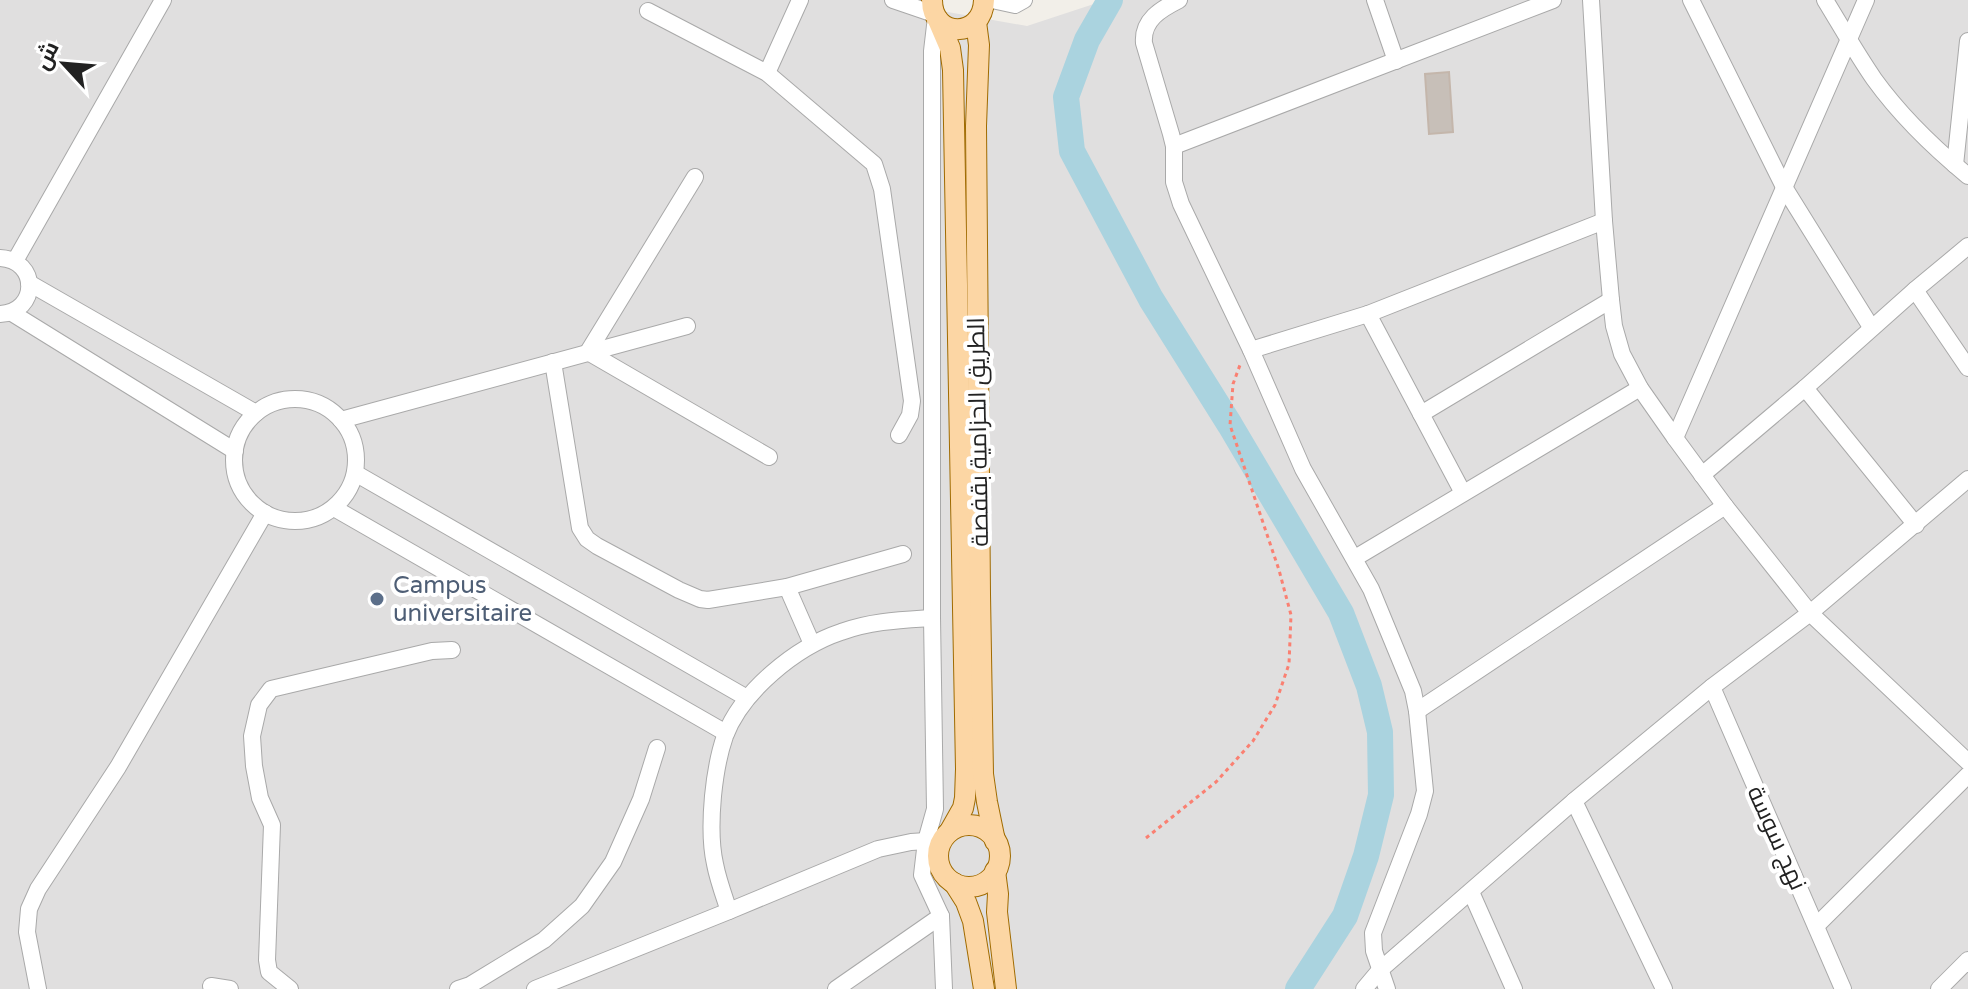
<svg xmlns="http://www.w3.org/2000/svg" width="1968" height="989" font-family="'Varela Round',Cairo,sans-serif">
  <rect width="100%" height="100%" fill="#f2efe9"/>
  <path fill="#e0dfdf" d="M0,0H904L914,6L1027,26L1106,0H1968V989H0Z"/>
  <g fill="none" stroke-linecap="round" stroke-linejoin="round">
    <path stroke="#aad3df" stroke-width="26" d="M1110,0L1087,40L1066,97L1072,151L1151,299L1230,425L1341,613L1369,686L1380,732L1381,795L1366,856L1345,916L1298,989"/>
  </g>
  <path fill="#c7bfb8" stroke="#c4b6ab" stroke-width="2" d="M1449,72L1453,132L1429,134L1425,74Z"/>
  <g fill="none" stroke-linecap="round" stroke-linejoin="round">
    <defs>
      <g id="minor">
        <path d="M893,0L934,14"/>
        <path d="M992,0L1015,5L1024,0"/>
        <path d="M1179,0C1161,9 1142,20 1144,43L1171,134L1174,146V182L1181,204L1251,350L1303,469L1371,589L1413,691L1417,711L1425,791L1419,814L1373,933L1374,951L1387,989"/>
        <path d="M1375,0L1396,61"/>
        <path d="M1591,0L1604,221L1611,300L1614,326L1622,354L1640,388L1675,438L1725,506L1810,613L1968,762"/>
        <path d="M1691,0L1784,187L1871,327"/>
        <path d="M1825,0C1841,26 1856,53 1874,79C1900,115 1934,148 1968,176"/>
        <path d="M648,11L767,73L874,164L882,189L912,401L910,415L899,435"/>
        <path d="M936,17L932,51V618L935,809L926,841L922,875L941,916L944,989"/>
        <path d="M767,73L800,0"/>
        <path d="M1174,146L1553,0"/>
        <path d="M1955,165L1968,41"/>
        <path d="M695,177L588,352L769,457"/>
        <path d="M0,258C39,260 39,312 0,314"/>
        <path d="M15,261L163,0"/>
        <path d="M29,283L256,413"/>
        <path d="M1915,290L1968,368"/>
        <path d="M12,313L235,451"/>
        <path d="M1368,314L1463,493"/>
        <path d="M1251,350L1368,314L1604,221"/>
        <path d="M553,362L580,528L587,539L597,546L679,590L700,599L708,600L787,587L903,554"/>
        <path d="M1805,388L1916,525"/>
        <circle cx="295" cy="460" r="61"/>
        <path d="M1421,414L1611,300"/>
        <path d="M341,420L687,326"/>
        <path d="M1675,438L1866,0"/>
        <path d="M355,473L747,698"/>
        <path d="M1702,475L1805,388L1915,290L1968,246"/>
        <path d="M334,508L726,733"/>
        <path d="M1355,558L1640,388"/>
        <path d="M787,587L812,644"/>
        <path d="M1712,687L1843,989"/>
        <path d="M1417,711L1725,506"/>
        <path d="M1574,801L1664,989"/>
        <path d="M1471,892L1514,989"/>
        <path d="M729,911C724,896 718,880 715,864C710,842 711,818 713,796C715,776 718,756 725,736C742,691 796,647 841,632C871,621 901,620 932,618"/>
        <path d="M1816,926L1968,775"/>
        <path d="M211,986L230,989"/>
        <path d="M38,989L27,932L29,909L38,889L118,767L265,513"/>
        <path d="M290,989L269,972L267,960L272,825L260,798L254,766L252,736L259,705L271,689L432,651L452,650"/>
        <path d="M458,989L470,985L544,940L582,906L613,862L641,799L657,748"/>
        <path d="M535,989L729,911L878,849L911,842L942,840"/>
        <path d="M836,989L941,916"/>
        <path d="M1364,989L1380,970L1574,801L1712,687L1810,613L1968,479"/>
        <path d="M1939,989L1968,960"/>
      </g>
      <g id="major">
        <path d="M932,0C932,39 983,39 984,0"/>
        <path d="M938,20L950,48L953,70L966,769L965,798L963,808L950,831"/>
        <path d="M976,22L979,45L976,126L980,594L983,774L987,802L995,841"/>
        <circle cx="969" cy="856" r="31"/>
        <path d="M995,871L998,894L997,912L1006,989"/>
        <path d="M954,883L966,902L973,921L984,989"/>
      </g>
    </defs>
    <use href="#minor" stroke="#a9a9a9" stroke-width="18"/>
    <use href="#major" stroke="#a06b00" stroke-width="22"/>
    <path stroke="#fa8072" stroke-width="3" stroke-dasharray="4 4" stroke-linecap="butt" d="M1146,838L1216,782L1253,741L1275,705L1289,664L1291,615L1279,570L1230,425L1233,384L1240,365"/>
    <use href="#minor" stroke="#fff" stroke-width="16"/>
    <use href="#major" stroke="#fcd6a4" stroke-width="20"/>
  </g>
  <circle fill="#5c6f8a" stroke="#fff" stroke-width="3" cx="377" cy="599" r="8"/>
  <g text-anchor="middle" stroke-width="8" stroke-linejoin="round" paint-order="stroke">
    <g font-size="24" fill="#222" stroke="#fff">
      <text transform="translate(978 432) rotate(-91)" y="8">الطريق الحزامية بقفصة</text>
      <text transform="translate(1777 838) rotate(66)" y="8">نهج سوسة</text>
    </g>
    <g font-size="24" fill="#4e5e75" stroke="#fff" text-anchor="start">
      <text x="393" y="593">Campus<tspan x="393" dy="28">universitaire</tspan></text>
    </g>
  </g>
  <g transform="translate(64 64) rotate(296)" stroke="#ffffff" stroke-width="6" paint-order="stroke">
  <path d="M0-6L14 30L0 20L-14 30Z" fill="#222222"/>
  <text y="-12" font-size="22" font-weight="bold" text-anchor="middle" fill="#222222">ش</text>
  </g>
</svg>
